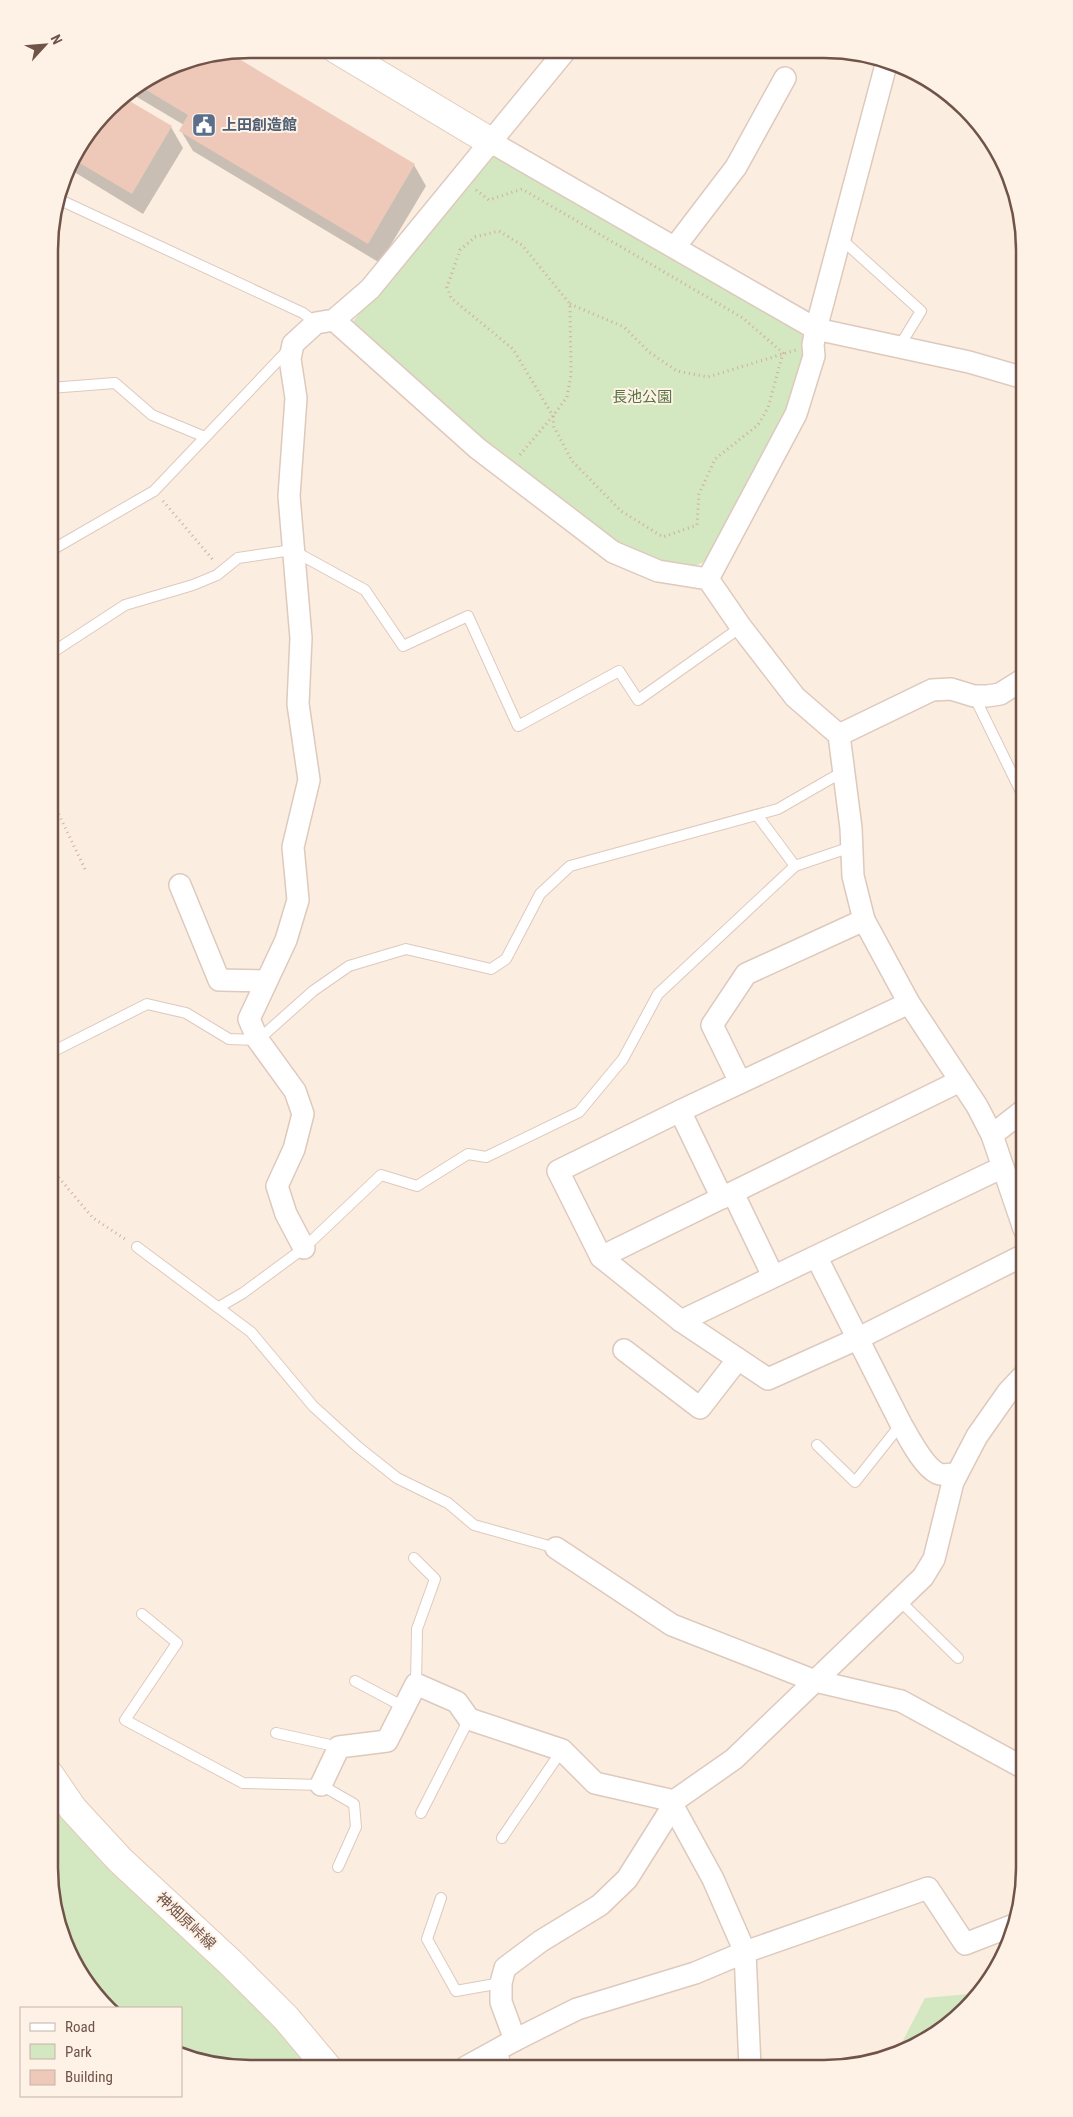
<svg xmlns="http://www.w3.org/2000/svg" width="1073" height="2117" font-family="'Roboto Condensed','Noto Sans JP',sans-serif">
  <rect width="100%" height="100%" fill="#fbeee0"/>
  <g fill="#d3e7c0">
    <path d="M490,153L799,329L811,353L792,412L714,558L689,568L660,565L615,547L518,473L351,324Z"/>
    <path d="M49,1780L282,2021L309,2067L223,2066L181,2054V2008H108L82,1979L59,1932L49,1868Z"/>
    <path d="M979,1993L935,2034L896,2054L925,1998Z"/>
  </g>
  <g fill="#0003">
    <path d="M227,53L414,165L426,186L380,263L193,151L181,131L184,125L137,97L132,89L173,64Z"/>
    <path d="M120,97L171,127L183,148L143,214L71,170L68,165L70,160Z"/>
  </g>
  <g fill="#eec9b9">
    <path d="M229,53L415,164L368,244L179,131L188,115L138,85L173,64Z"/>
    <path d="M121,96L172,126L132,194L71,158L117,99Z"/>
  </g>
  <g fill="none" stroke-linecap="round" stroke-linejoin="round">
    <defs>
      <g id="lane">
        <path d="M58,199L303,313L316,323"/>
        <path d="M840,238L921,311L899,347"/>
        <path d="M50,388L115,383L152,415L205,437"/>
        <path d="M50,551L154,491L289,349"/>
        <path d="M50,654L125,605L193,585L217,575L238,558L292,550L365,590L403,646L468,616L518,726L619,671L638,700L741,627"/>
        <path d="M974,696L1024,798"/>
        <path d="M757,815L795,866"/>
        <path d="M50,1053L147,1004L186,1013L229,1039L258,1040L313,991L349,966L406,949L491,969L506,959L540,894L570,866L778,809L844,771"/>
        <path d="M137,1247L251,1332L313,1406L358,1447L397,1478L448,1503L474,1525L556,1548"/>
        <path d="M219,1307L243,1293L304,1248L381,1175L417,1186L468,1154L486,1157L579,1112L623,1059L658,994L795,866L851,847"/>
        <path d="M817,1445L855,1482L901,1424"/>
        <path d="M414,1558L435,1579L417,1629L416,1684"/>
        <path d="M900,1601L958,1658"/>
        <path d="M142,1614L177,1643L125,1720L243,1783L321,1785L354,1804L356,1827L338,1867"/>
        <path d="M355,1681L404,1707"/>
        <path d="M276,1733L339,1747"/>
        <path d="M421,1813L469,1719"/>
        <path d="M502,1838L562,1750"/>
        <path d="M441,1898L427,1939L456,1991L501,1983"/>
        <path d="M499,2049L508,2067"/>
      </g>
      <g id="street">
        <path d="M491,142L816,329L969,362L1024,378"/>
        <path d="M675,247L736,167L785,78"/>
        <path d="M334,320L477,448L613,552L658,571L708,579L741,627L795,697L839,735L851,828L853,876L864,920L909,1003L977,1106L992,1135L1024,1229"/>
        <path d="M708,579L796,414L814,356L813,345L816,329L887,61"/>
        <path d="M839,735L932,690L951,689L974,696H987L1000,694L1024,679"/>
        <path d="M180,885L219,980L266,981"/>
        <path d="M909,1003L680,1111L558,1171L601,1257L681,1321L768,1379L857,1339L1024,1255"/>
        <path d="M740,1082L712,1025L746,974L864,920"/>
        <path d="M680,1111L722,1198"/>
        <path d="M992,1135L1024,1110"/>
        <path d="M733,1193L773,1276"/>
        <path d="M304,1248L286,1214L277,1186L294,1149L303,1114L295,1091L258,1040L249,1019L286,940L298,900L293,847L309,780L298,704L301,638L289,496L296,398L290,359L293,344L316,323L334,320L370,289L565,51"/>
        <path d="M601,1257L960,1081"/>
        <path d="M817,1258L901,1424C909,1438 923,1466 937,1473C942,1476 951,1474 957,1474"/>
        <path d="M681,1321L1003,1167"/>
        <path d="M624,1350L700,1408L738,1359"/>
        <path d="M556,1548L672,1625L815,1681L901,1701L1024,1768"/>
        <path d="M321,1785L339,1747L387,1741L416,1684L457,1702L469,1719L562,1750L595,1783L674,1801L734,1759L923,1577L934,1559L953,1482L977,1436L1008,1392L1024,1375"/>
        <path d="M673,1806L713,1879L745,1952L750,2068"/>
        <path d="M515,2040L501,2002V1983L505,1968L541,1941L600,1905L627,1879L673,1806L674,1801"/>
        <path d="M466,2067L515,2040L577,2009L695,1973L745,1952L928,1888L965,1944L1014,1925"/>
      </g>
      <g id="secondary">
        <path d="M336,49L491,142"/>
        <path d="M49,1774L73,1809L120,1860L231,1963L286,2018L327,2067"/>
      </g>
    </defs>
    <use href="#lane" stroke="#dec9bd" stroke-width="12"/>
    <use href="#street" stroke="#dec9bd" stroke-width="24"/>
    <use href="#secondary" stroke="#e2cabb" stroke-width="30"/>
    <g stroke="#d2ad9d" stroke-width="3" stroke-dasharray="1 4" stroke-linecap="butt">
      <path d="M476,190L489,200L522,189L743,318L783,353L768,408L758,425L715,459L699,494L697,525L663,537L621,511L572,461L554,427L553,416L567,397L571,375L570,304L522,245L499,231L475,237L460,250L447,287L451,298L513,349L553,416L518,457"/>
      <path d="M570,304L624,327L649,352L677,371L708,377L796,350"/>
      <path d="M163,501L214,561"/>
      <path d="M50,796L85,869"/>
      <path d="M49,1166L93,1218L128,1241"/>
    </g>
    <use href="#lane" stroke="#fff" stroke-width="10"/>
    <use href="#street" stroke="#fff" stroke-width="21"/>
    <use href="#secondary" stroke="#fff" stroke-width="28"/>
  </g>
  <defs>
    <symbol id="civic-square" viewBox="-11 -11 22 22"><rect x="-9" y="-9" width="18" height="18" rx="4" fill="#5c6f8a" stroke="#fef2e6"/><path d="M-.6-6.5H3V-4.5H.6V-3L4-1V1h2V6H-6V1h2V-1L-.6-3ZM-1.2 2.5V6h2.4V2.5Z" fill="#fff"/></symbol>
  </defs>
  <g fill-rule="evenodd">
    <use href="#civic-square" x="190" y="111" width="28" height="28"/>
  </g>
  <g text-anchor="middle" stroke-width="4" stroke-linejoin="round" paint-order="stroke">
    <g font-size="15" font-weight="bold" fill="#4e5e75" stroke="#fef2e6" text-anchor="start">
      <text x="222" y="130">上田創造館</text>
    </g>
    <g font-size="15" fill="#567542" stroke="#fef2e6">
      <text x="642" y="402">長池公園</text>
    </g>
    <g font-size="15" fill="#705349" stroke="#fef2e6">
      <text transform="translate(186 1921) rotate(43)" y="5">神畑原峠線</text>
    </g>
  </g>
  <path d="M0 0H1073V2117H0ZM250 58H824A192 192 0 0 1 1016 250V1868A192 192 0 0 1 824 2060H250A192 192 0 0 1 58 1868V250A192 192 0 0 1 250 58Z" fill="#fef2e6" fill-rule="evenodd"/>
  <path fill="none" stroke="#705349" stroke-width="2.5" d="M250 58H824A192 192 0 0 1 1016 250V1868A192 192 0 0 1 824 2060H250A192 192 0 0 1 58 1868V250A192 192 0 0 1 250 58Z"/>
  <rect x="20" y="2007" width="162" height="90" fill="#fef2e6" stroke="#c5b2a7"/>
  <rect x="30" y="2023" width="25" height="8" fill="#ffffff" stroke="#c5b2a7"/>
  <text x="65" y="2032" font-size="15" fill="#705349">Road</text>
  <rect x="30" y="2044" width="25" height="15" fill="#d3e7c0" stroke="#c5b2a7"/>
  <text x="65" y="2057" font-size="15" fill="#705349">Park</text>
  <rect x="30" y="2070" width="25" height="15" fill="#eec9b9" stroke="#c5b2a7"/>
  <text x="65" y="2082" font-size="15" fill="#705349">Building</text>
  <g transform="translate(45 45) rotate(64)" stroke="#fef2e6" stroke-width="4" paint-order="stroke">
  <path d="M0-4L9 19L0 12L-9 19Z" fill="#705349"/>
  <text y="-8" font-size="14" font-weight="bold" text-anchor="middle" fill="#705349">N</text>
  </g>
</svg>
